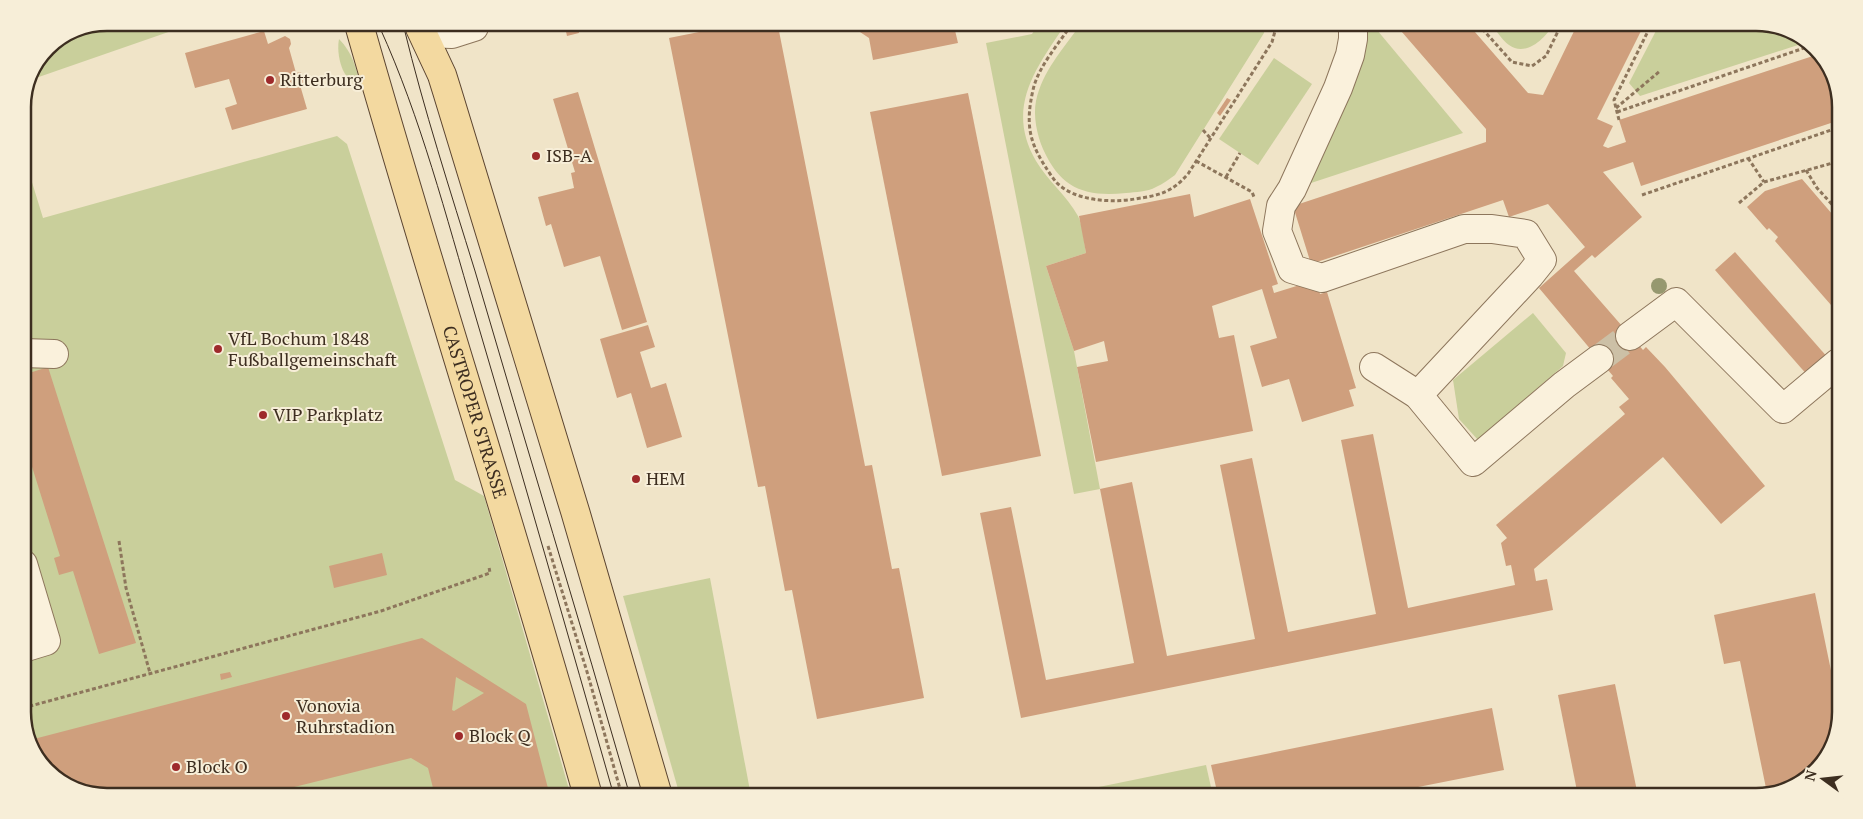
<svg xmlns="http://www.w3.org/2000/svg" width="1863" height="819" font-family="'PT Serif',serif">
  <rect width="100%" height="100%" fill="#f0e4c8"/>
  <g fill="#c9cf9b">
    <path d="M1554,23C1547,37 1526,58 1509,45C1502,40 1496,30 1490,23Z"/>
    <path d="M1660,23H1756L1789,29L1804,41L1798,45L1640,96L1629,83Z"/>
    <path d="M1265,24L1264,33L1175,175C1169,179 1163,184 1156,187C1147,192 1136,192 1126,193C1085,197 1061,189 1043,149C1037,135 1033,116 1036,101C1042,72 1063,49 1080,25Z"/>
    <path d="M1363,24H1372L1463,133L1308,184Z"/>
    <path d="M1038,25H1065C1036,68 1005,108 1036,161C1048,181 1067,196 1078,216C1083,226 1084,242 1086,253L1046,266L1074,351L1100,489L1074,494L986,43L1032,34Z"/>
    <path d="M180,28L33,79L47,47L75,29Z"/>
    <path d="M339,39C352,52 356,67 360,84C342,83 336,54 339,39Z"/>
    <path d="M1274,58L1312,84L1258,165L1219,139Z"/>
    <path d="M337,136L347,144L455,480L484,496L571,796H107L74,790L37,759L23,718V153L43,218Z"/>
    <path d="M1840,168L1839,200L1834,193L1837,180V169Z"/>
    <path d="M1533,313L1566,353L1563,366L1478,440L1459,419L1453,380Z"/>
    <path d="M710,578L751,796H680L623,596Z"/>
    <path d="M1206,765L1213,796H1055Z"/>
  </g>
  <g fill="#cf9f7d" fill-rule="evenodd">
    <path d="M1578,23H1645L1597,119L1613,126L1603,146L1608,148L1626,142L1619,120L1819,54L1826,60L1840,102V120L1641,186L1633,162L1603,172L1642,217L1595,258L1592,255L1574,271L1643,350L1646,347L1665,367L1765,486L1721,524L1663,457L1534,569L1536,581L1547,579L1553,610L1021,718L980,513L1011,507L1046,680L1134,663L1100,489L1132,482L1167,656L1255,639L1220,465L1252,458L1288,632L1376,614L1341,440L1373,434L1408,608L1515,585L1511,565L1506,566L1501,543L1507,538L1496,525L1625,414L1619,407L1629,399L1611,378L1613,376L1539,288L1585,247L1548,204L1509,217L1503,200L1311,264L1293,206L1486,142V129L1395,24H1468L1528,93L1543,95Z"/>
    <path d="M729,26H778L865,466L872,465L892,569L899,568L924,698L817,719L792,590L785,591L765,486L758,487L669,38Z"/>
    <path d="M851,26H954L958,43L873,60L869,38Z"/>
    <path d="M565,27H578L579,33L567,36Z"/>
    <path d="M264,31L268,44L285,36L290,39L291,44L289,48L296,73L301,72L304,83L300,85L307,109L232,130L225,108L237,104L229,79L195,88L185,53Z"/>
    <path d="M578,92L647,322L622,330L600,256L564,267L551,224L546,226L538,197L574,188L571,173L575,172L553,99Z"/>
    <path d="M968,93L1041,456L942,476L870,112Z"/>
    <path d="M1227,98L1231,100L1220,116L1217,113Z"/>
    <path d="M1802,179L1839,222L1838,313L1775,241L1778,237L1769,228L1767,230L1747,207L1765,191Z"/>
    <path d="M1190,194L1194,217L1250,199L1278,284L1272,286L1274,293L1316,280L1320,294L1327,292L1356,388L1349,390L1354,406L1302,422L1289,379L1262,387L1250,346L1277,338L1262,289L1212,306L1219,338L1234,335L1253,431L1096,462L1077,367L1108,361L1104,341L1074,351L1046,266L1086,253L1079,216Z"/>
    <path d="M1735,252L1829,359L1809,377L1715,270Z"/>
    <path d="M648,325L655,347L640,352L651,388L666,383L682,437L647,448L631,393L617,398L600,339Z"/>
    <path d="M48,367L136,643L99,654L73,571L59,575L54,558L60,556L23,438V375Z"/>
    <path d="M382,553L387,575L334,588L329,566Z"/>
    <path d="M1815,593L1835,690L1834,745L1803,782L1767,793L1740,661L1724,664L1714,615Z"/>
    <path d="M422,638L526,704L550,796H435L428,768L411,758L258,796H107L74,790L37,759L30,740ZM456,677L484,693L454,711L452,710Z"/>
    <path d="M230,672L232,677L221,680L220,674Z"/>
    <path d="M1615,684L1638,796H1578L1558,695Z"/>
    <path d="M1492,708L1504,770L1398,791L1399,796H1218L1211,765Z"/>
  </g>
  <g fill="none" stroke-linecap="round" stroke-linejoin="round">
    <path stroke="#ccc0a6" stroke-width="28" stroke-dasharray="28 14" stroke-linecap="butt" d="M1599,359L1630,336"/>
    <defs>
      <g id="minor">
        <path d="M1353,24V39L1350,55L1338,88L1292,189L1281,206L1277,231L1292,269L1322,278L1464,229H1492L1526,234L1542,260L1530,275L1418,395"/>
        <path d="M424,33L452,34L474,27"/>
        <path d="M1630,336L1676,302L1783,409L1838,363"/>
        <path d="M23,353L54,354"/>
        <path d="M1374,367L1418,395L1473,462L1564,385L1599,359"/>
        <path d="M23,564L46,641L23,648"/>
      </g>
      <g id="major">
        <path id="s1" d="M360,28C433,285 516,539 588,796"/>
        <path d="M420,28L442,75L447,91L575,511L658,796"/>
      </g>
    </defs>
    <use href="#minor" stroke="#8d765c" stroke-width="30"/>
    <use href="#major" stroke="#5b4430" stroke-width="30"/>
    <g stroke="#8d765c" stroke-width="3" stroke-dasharray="4 2.5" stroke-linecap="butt">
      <path d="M1478,24L1512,62L1532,66L1546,56L1562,23"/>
      <path d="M1071,25C1058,45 1038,67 1033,90C1026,121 1028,140 1045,166C1048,171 1052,177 1056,182C1074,201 1111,203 1135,199C1160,195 1171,193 1188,174L1272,42L1277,24"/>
      <path d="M1616,108L1660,71"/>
      <path d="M1617,112L1810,46"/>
      <path d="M1619,120L1614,100L1652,23"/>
      <path d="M1203,130L1211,139"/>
      <path d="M1748,158L1764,182"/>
      <path d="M1196,161L1252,192L1254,197"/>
      <path d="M1806,170L1817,188L1839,212"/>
      <path d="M1226,177L1240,153"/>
      <path d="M1642,195L1840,127"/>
      <path d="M1739,203L1764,182L1840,161"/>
      <path d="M119,541L126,588L150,673"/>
      <path d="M548,546L588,675L622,796"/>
      <path d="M23,708L381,611L490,573L489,567"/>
    </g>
    <use href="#minor" stroke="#faf1dc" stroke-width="28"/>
    <use href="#major" stroke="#f3d9a0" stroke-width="28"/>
    <g stroke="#3d2e20" stroke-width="1">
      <path d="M380,28C421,118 446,216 474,311C522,473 568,635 614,796"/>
      <path d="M404,28C424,110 450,190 475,271C526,446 580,621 630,796"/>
    </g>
  </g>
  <circle fill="#96986f" cx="1659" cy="286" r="8"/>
  <g fill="#9e2a2b" stroke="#f7eed8" stroke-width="2">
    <circle cx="270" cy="80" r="5"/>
    <circle cx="536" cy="156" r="5"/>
    <circle cx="218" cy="349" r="5"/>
    <circle cx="263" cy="415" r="5"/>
    <circle cx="636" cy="479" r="5"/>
    <circle cx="286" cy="716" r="5"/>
    <circle cx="459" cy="736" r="5"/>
    <circle cx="176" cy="767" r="5"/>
  </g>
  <g text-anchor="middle" stroke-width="4" stroke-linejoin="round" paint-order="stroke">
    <g font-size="18" fill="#3d2e20" stroke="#f7eed8" text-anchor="start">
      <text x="280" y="86">Ritterburg</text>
      <text x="546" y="162">ISB-A</text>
      <text x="228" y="345">VfL Bochum 1848<tspan x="228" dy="21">Fußballgemeinschaft</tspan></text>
      <text x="273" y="421">VIP Parkplatz</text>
      <text x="646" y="485">HEM</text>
      <text x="296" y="712">Vonovia<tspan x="296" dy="21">Ruhrstadion</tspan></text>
      <text x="469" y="742">Block Q</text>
      <text x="186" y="773">Block O</text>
    </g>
    <g font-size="18" fill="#3d2e20" stroke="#f7eed8">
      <text dy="6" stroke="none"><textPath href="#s1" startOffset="401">CASTROPER STRASSE</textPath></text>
    </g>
  </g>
  <path d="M0 0H1863V819H0ZM107 31H1756A76 76 0 0 1 1832 107V712A76 76 0 0 1 1756 788H107A76 76 0 0 1 31 712V107A76 76 0 0 1 107 31Z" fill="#f7eed8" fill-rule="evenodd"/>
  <path fill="none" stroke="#3d2e20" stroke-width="2.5" d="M107 31H1756A76 76 0 0 1 1832 107V712A76 76 0 0 1 1756 788H107A76 76 0 0 1 31 712V107A76 76 0 0 1 107 31Z"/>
  <g transform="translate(1823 779) rotate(285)" stroke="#f7eed8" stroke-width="4" paint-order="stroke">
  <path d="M0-4L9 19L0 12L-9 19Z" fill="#3d2e20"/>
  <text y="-8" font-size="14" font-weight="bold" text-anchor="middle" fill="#3d2e20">N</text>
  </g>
</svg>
